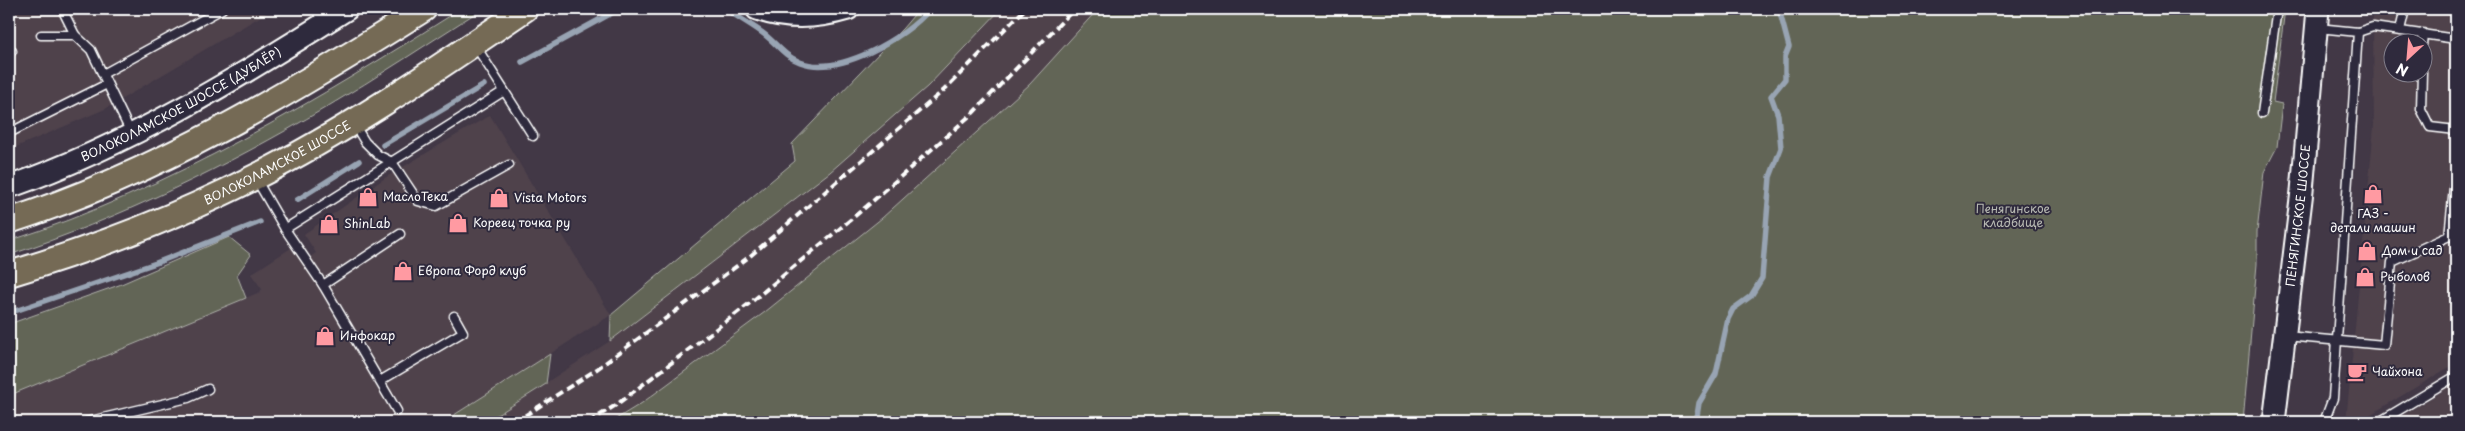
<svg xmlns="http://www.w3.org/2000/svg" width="2465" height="431" font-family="'Playpen Sans',sans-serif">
  <rect width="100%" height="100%" fill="#423846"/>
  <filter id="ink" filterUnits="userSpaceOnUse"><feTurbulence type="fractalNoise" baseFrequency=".02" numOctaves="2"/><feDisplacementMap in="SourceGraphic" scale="10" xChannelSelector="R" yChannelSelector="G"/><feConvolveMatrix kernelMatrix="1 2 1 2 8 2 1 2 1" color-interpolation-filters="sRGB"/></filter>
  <g filter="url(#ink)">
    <g fill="#4f424c" fill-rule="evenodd">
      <path d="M9,9H273L105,109L9,150Z"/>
      <path d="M1001,9H1098L1030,84L882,218L765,312L642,403L611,422H486L610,341L830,172L928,86Z"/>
      <path d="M2362,9H2456V363L2368,416L2346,422L2374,127L2373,13L2362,12ZM2392,42H2422V72H2392Z"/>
      <path d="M490,115L611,315L443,422H13L15,393L260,292L262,289L251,274L291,248L302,263L316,253L304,234L388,176Z"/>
      <path d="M2456,383V422H2392Z"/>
    </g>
    <g fill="#626557" stroke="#b0b2ab">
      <path d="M461,9H482C430,42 378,77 325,108C225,167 119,219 9,255V241C171,189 318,99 461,9Z"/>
      <path d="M919,9H1001L928,86L830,172L610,341L611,315L795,161L792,144L903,28Z"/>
      <path d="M1098,9H2285L2273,102L2282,104L2277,147L2264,172L2257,232V264L2243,422H611L642,403L765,312L882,218L1030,84Z"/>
      <path d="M229,237L251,255L237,275L246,298L15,393L12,418L9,419V324L119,285Z"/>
      <path d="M550,354L546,384L486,422H443Z"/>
    </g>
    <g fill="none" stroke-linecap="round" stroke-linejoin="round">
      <g stroke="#98a4b3" stroke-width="5.5">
        <path d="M725,9C738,17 752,25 764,34C777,44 784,56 800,62C838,77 906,38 930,9"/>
        <path d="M522,62L619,9"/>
        <path d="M383,145L484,85"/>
        <path d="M297,200L359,161"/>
        <path d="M9,313L156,263L260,222"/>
        <path d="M1696,422L1699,403L1716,374L1728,319L1733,309L1751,296L1762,278L1770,177L1781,148L1778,115L1771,96L1785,79V57L1789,47L1779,9"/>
      </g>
      <defs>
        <g id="lane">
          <path d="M62,9L75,35"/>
          <path d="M316,9L323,22"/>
          <path d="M2318,28L2358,32L2333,398L2324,422"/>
          <path d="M2400,30L2405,9"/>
          <path d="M2358,32L2373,27L2456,39"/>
          <path d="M41,35H75L91,50L131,133"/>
          <path d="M475,45L533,136"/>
          <path d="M2422,45L2423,33"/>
          <path d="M9,53L12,51"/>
          <path d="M2422,72L2421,109L2430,127L2456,130"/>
          <path d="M103,74L222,9"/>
          <path d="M2262,113L2277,9"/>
          <path d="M354,124L365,142L378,155L392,162L418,201L436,206L509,165"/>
          <path d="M9,133L107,84"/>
          <path d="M2456,168L2449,236L2456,237"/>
          <path d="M256,179L285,229L323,285L397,411"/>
          <path d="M285,229L504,91"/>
          <path d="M323,285L400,234"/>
          <path d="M2286,336L2384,345L2392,262L2449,236"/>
          <path d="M380,381L463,332L454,316"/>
          <path d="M86,422L188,398L208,389"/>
          <path d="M2379,422L2456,376"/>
        </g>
        <g id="secondary">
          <path d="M757,9C787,20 818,18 848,9"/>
          <path id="s1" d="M9,187C129,145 240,77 347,9"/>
          <path id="s2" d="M2274,422L2302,191L2318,9"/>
        </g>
        <g id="primary">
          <path d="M9,221C158,173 292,92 424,9"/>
          <path id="s3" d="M9,274C93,249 177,217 255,177C350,129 438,68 525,9"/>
        </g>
      </defs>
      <use href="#lane" stroke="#fff" stroke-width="11"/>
      <use href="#secondary" stroke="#fff" stroke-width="25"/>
      <use href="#primary" stroke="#fff" stroke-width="28"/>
      <use href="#lane" stroke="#2f2a3d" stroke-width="8"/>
      <use href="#secondary" stroke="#2f2a3d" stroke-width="21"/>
      <use href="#primary" stroke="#756a55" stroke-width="24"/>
      <g stroke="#fff" stroke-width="4" stroke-dasharray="8 4" stroke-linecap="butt">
        <path d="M515,422L597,369L749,257L944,90L1025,9"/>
        <path d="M589,422L616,405L750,303L867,206L973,113L1074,9"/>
      </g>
    </g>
  </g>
  <defs>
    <symbol id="shop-bare" viewBox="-9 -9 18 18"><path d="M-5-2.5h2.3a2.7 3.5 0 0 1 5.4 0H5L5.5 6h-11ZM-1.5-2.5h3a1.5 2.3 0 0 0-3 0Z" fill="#ff9aa2" stroke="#2f2a3d" stroke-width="2.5" paint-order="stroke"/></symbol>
    <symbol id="cafe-bare" viewBox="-9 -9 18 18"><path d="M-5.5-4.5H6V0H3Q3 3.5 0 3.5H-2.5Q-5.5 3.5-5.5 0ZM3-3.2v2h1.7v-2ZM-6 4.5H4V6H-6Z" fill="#ff9aa2" stroke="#2f2a3d" stroke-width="2.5" paint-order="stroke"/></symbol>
  </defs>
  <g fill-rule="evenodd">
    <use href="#shop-bare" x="2359" y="180" width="28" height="28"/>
    <use href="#shop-bare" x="354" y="183" width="28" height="28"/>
    <use href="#shop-bare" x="485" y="184" width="28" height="28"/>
    <use href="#shop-bare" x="444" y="209" width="28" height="28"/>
    <use href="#shop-bare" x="315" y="210" width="28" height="28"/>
    <use href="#shop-bare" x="2353" y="237" width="28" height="28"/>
    <use href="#shop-bare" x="389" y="257" width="28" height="28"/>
    <use href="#shop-bare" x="2351" y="263" width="28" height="28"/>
    <use href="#shop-bare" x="311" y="322" width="28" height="28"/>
    <use href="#cafe-bare" x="2343" y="358" width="28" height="28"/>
  </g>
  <g text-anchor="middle" stroke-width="4" stroke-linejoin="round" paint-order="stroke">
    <g font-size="12" fill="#fff" stroke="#2f2a3d">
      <text dy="4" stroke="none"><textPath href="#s1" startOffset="191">ВОЛОКОЛАМСКОЕ ШОССЕ (ДУБЛЁР)</textPath></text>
      <text dy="4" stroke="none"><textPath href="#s3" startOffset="291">ВОЛОКОЛАМСКОЕ ШОССЕ</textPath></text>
      <text dy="4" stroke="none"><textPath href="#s2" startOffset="208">ПЕНЯГИНСКОЕ ШОССЕ</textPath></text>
    </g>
    <g font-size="12" fill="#fff" stroke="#2f2a3d" text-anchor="start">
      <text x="383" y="201">МаслоТека</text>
      <text x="514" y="202">Vista Motors</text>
      <text x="2373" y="218" text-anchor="middle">ГАЗ -<tspan x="2373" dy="14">детали машин</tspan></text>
      <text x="473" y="227">Кореец точка ру</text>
      <text x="344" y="228">ShinLab</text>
      <text x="2382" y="255">Дом и сад</text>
      <text x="418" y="275">Европа Форд клуб</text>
      <text x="2380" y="281">Рыболов</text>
      <text x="340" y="340">Инфокар</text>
      <text x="2372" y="376">Чайхона</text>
    </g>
    <g font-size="12" fill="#b8bab3" stroke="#2f2a3d">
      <text x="2013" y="213">Пенягинское<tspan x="2013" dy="14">кладбище</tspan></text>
    </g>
  </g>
  <rect width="2465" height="431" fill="none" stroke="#2f2a3d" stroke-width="30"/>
  <rect x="15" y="15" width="2435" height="401" fill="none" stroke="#fff" stroke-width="2" filter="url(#ink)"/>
  <g transform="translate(2408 58) rotate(206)"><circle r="24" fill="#2f2a3d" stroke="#827f8b"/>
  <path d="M0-4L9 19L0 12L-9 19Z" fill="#ff9aa2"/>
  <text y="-8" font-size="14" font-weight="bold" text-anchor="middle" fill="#ffffff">N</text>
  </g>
</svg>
